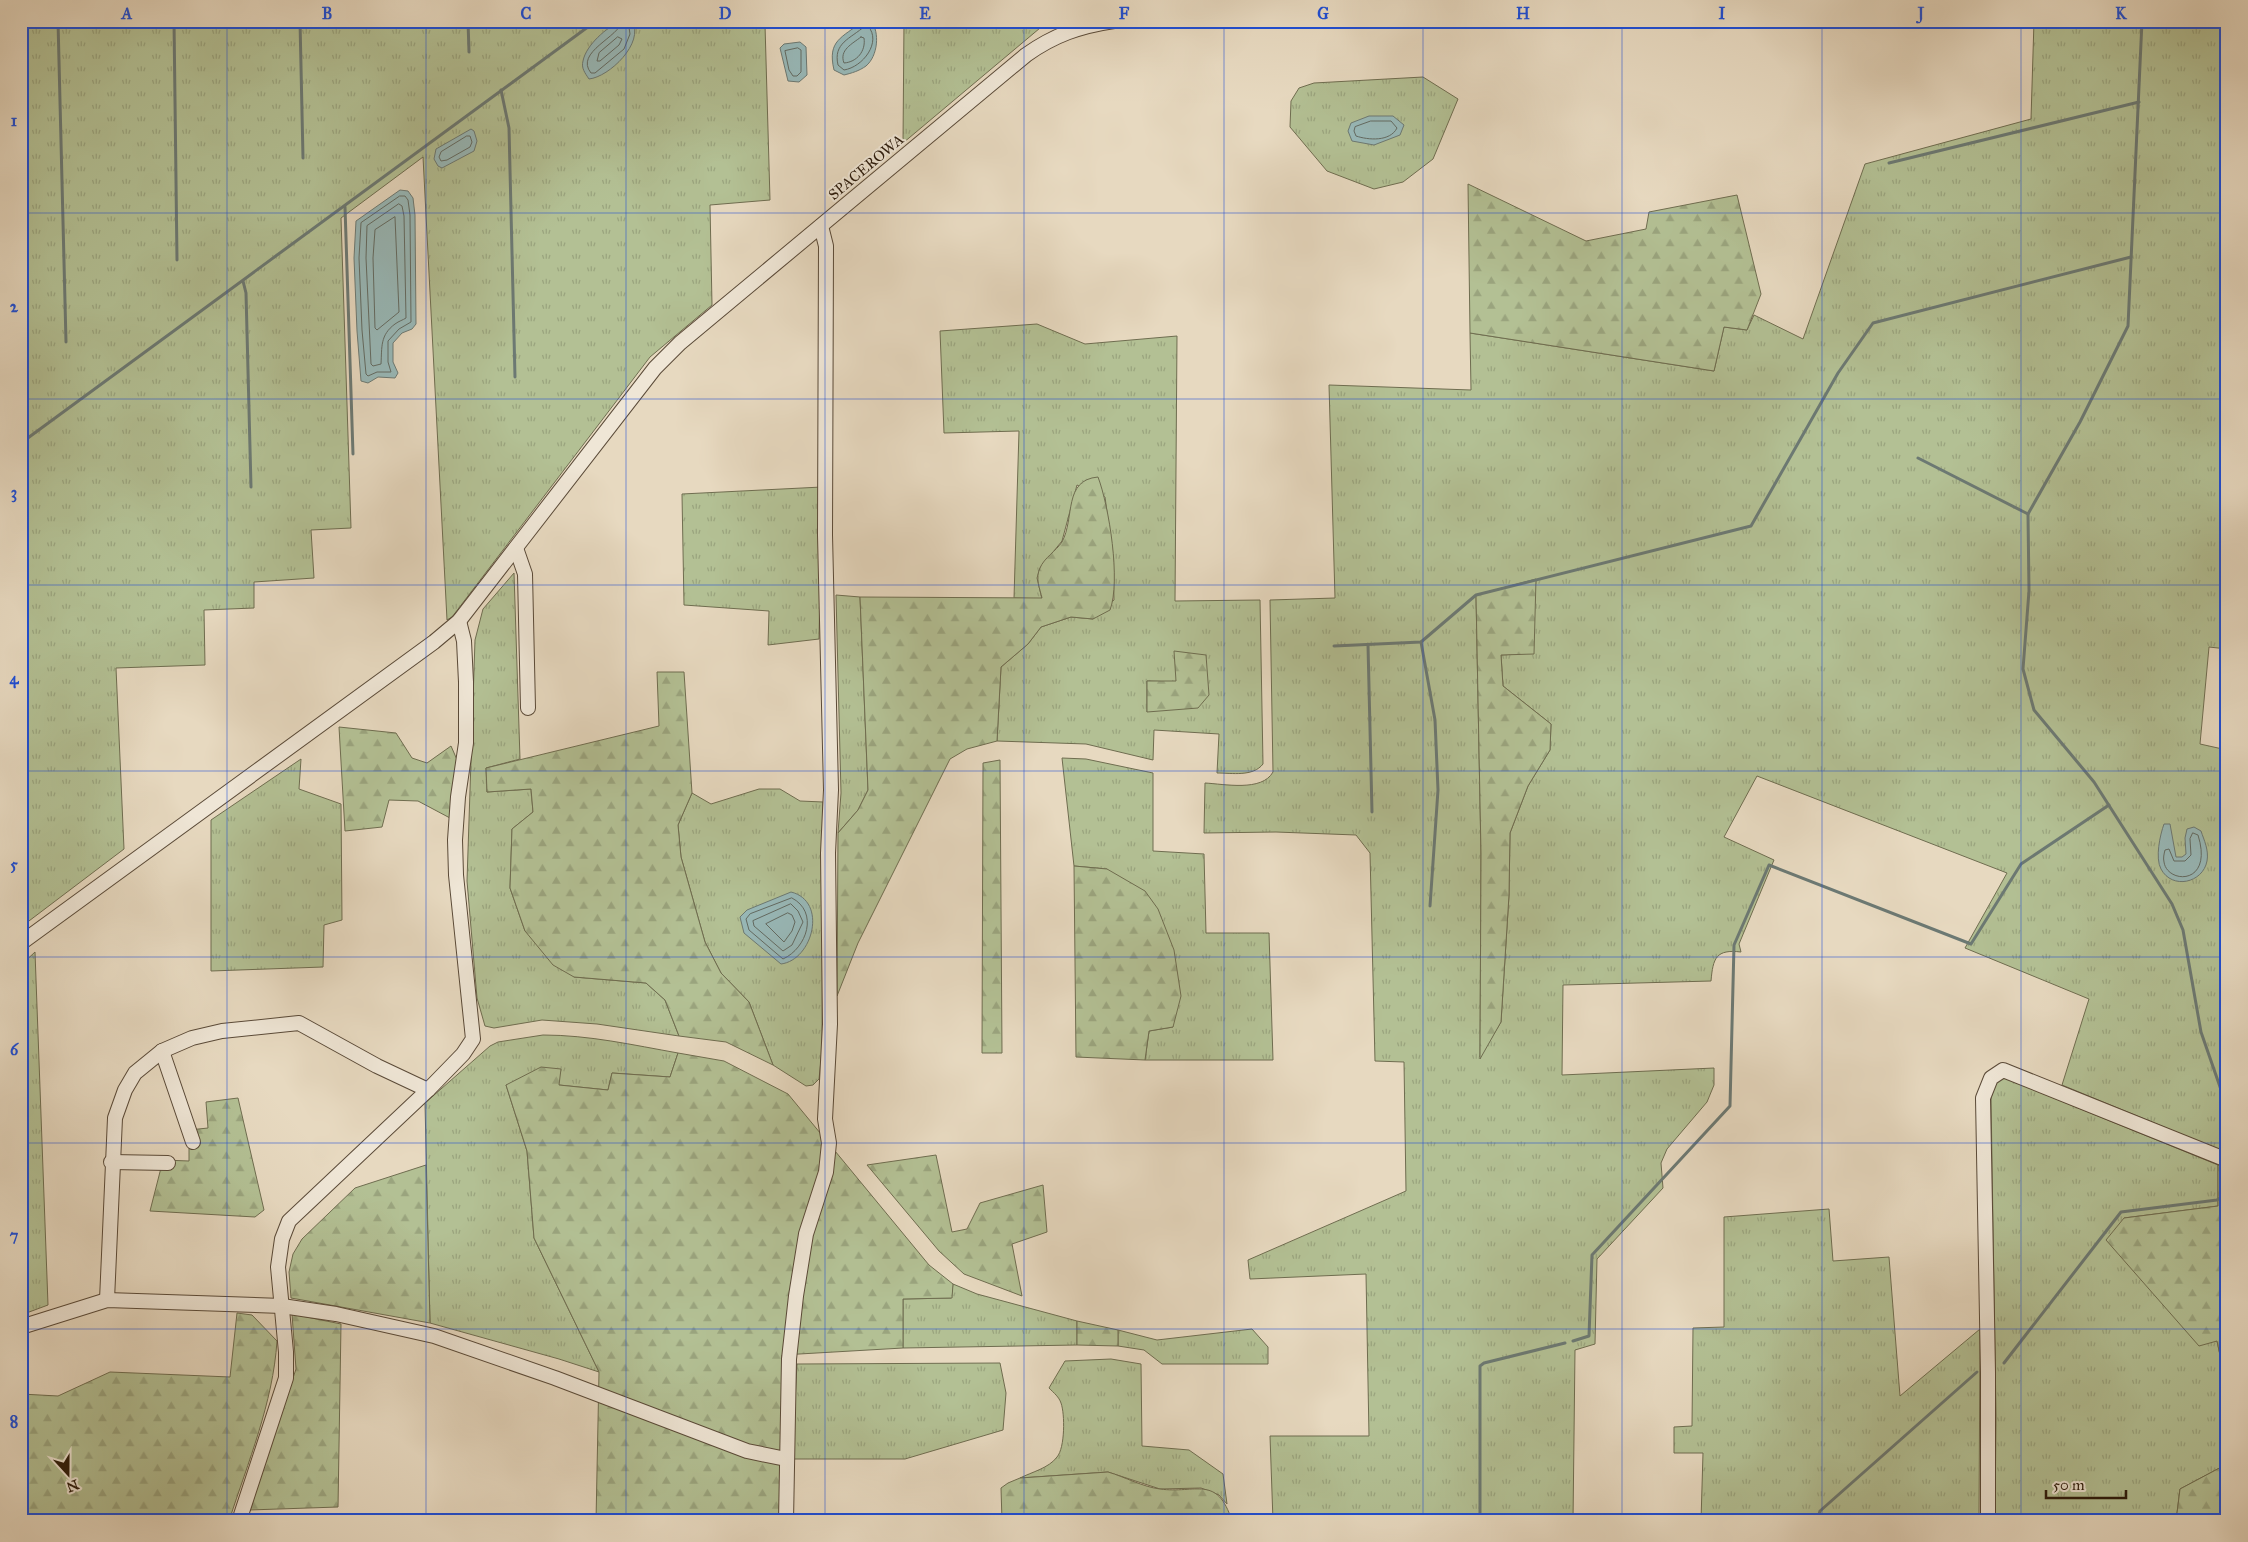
<svg xmlns="http://www.w3.org/2000/svg" width="2248" height="1542" font-family="'IM FELL Great Primer',serif">
  <defs>
    <pattern id="grass-tufts" width="24" height="20" patternUnits="userSpaceOnUse" patternTransform="scale(1.25)"><rect width="24" height="20" fill="#b3c094"/><path d="M3 7l-1-3M5 7V3M7 7l1-3M15 17l-1-3M17 17v-4M19 17l1-3" fill="none" stroke="#9aa47e"/></pattern>
    <pattern id="forest-firs" width="22" height="20" patternUnits="userSpaceOnUse" patternTransform="scale(1.25)"><rect width="22" height="20" fill="#b3c094"/><path d="M5 1l3.5 6h-7zM16 11l3.5 6h-7z" fill="#9aa47e"/></pattern>
  </defs>
  <rect width="100%" height="100%" fill="#e7d9c0"/>
  <filter id="stains"><feTurbulence type="fractalNoise" baseFrequency=".004" numOctaves="4"/><feColorMatrix values="0 0 0 0 .2 0 0 0 0 .09 0 0 0 0 .02 0 0 0 .5 -.17"/></filter>
  <radialGradient id="worn" r=".72"><stop offset=".6" stop-color="#630" stop-opacity="0"/><stop offset="1" stop-color="#630" stop-opacity=".3"/></radialGradient>
  <g fill="url(#grass-tufts)" stroke="#6f6d50" fill-rule="evenodd">
    <path d="M21,21H843L765,25L770,200L710,205L712,305L650,357L452,617L447,620L423,157L341,218L351,528L311,530L314,578L254,582V608L204,610L205,665L116,668L124,849L21,927Z"/>
    <path d="M904,21H1057L1046,23L903,143Z"/>
    <path d="M2034,21H2227V649L2209,647L2200,744L2227,750V1153L2062,1085L2089,999L1965,948L2007,873L1757,776L1724,837L1774,860L1739,944L1741,952C1716,949 1713,958 1711,981L1563,985L1562,1075L1714,1068V1085L1707,1102L1667,1149L1661,1163L1663,1188L1597,1259L1595,1344L1575,1350L1573,1521H1273L1270,1436H1369L1366,1274L1250,1279L1248,1260L1406,1191L1404,1062L1375,1061L1370,853L1356,835L1276,832L1204,833L1205,783C1224,784 1262,792 1273,772L1270,600L1335,598L1329,385L1471,390L1470,333L1714,371L1724,327L1747,330L1754,315L1803,339L1865,164L2031,119ZM1476,595L1534,653L1501,655L1503,686L1551,724L1550,750L1528,786L1510,833L1509,895L1501,1022L1480,1057L1481,854Z"/>
    <path d="M1423,77L1458,99L1433,159L1403,182L1374,189L1327,171L1290,127L1291,101L1299,88L1314,83Z"/>
    <path d="M1037,324L1085,344L1177,336L1175,601L1260,600L1263,764C1253,777 1232,773 1217,773L1219,734L1154,730L1153,760L1086,744L997,741L1001,667L1028,644L1041,627L1071,617L1093,619L1114,600L1113,557L1105,497L1077,485L1062,541L1040,568L1037,578L1042,599L1014,598L1019,431L944,433L940,331ZM1147,681L1176,682L1147,712Z"/>
    <path d="M822,487L819,639L768,645L769,611L684,605L682,494Z"/>
    <path d="M514,573L520,759L486,768L487,792L531,789L533,812L512,829L510,888L525,931L574,977L646,983L665,1000L679,1036L597,1024L542,1020L494,1028L485,1026L477,998L467,881L475,640L483,609Z"/>
    <path d="M836,595L860,597L868,790L858,810L838,833L841,793Z"/>
    <path d="M1062,758L1086,759L1153,773V851L1204,854L1206,933H1269L1273,1060H1145L1149,1031L1173,1027L1107,869L1074,866Z"/>
    <path d="M301,759L299,789L341,804L342,920L324,925L323,967L211,971V820Z"/>
    <path d="M759,789H780L800,801L823,802L822,1051L819,1079L813,1085L806,1086L773,1065L749,1002L721,973L705,942L681,857L678,825L692,793L711,804Z"/>
    <path d="M35,952L48,1305L21,1315V965Z"/>
    <path d="M543,1035C589,1035 633,1045 678,1053L670,1077L612,1073L608,1090L559,1085H506L527,1151L534,1238L599,1372L559,1359L430,1323L425,1103L490,1046L498,1042Z"/>
    <path d="M2005,1078L2218,1165V1206L2124,1218L2217,1341L2227,1388V1464L2180,1489L2176,1521H1995L1996,1415L1991,1098L1996,1081Z"/>
    <path d="M1829,1209L1833,1261L1889,1257L1900,1396L1980,1329L1979,1521H1701L1703,1453H1674V1427L1692,1426L1693,1328L1724,1327V1217Z"/>
    <path d="M953,1284L977,1294L1077,1321V1345L903,1348V1299L951,1298Z"/>
    <path d="M1252,1329L1268,1347V1364H1162L1144,1350L1118,1346V1330L1157,1340Z"/>
    <path d="M1111,1359L1141,1364L1142,1446L1189,1450L1223,1474L1227,1504L1219,1495L1201,1488L1160,1489L1108,1472L1020,1478C1032,1472 1049,1468 1057,1457C1065,1448 1065,1414 1061,1403C1059,1397 1054,1393 1049,1388L1065,1361Z"/>
    <path d="M1000,1363L1006,1393L1003,1430L905,1459H792L797,1364Z"/>
  </g>
  <g fill="url(#forest-firs)" stroke="#6f6d50">
    <path d="M1468,184L1586,241L1646,229L1649,212L1737,195L1761,294L1747,330L1724,327L1714,371L1470,333Z"/>
    <path d="M1098,477C1109,506 1121,581 1110,610L1093,619L1071,617L1041,627L1028,644L1001,667L997,741L967,749L950,759L858,943L837,996L838,833L858,810L868,790L860,597L1042,598C1040,589 1035,578 1040,568C1044,558 1056,551 1062,542C1075,518 1063,480 1098,477Z"/>
    <path d="M1536,579L1534,654L1501,655L1503,686L1551,724L1550,750L1528,786L1510,833L1509,895L1501,1022L1480,1059L1481,854L1476,595Z"/>
    <path d="M1174,651L1206,655L1209,695L1198,708L1147,712V681H1176Z"/>
    <path d="M657,672H684L692,793L678,825L681,857L705,942L721,973L749,1002L773,1065L726,1042L679,1036L665,1000L646,983L574,977L553,965L525,931L510,888L512,829L533,812L531,789L487,792L486,768L659,726Z"/>
    <path d="M339,727L396,733L412,758L427,763L451,746L458,762L450,818L418,801L389,800L382,827L345,831Z"/>
    <path d="M1000,760L1002,1053H982L983,763Z"/>
    <path d="M1074,866L1107,869L1145,891L1158,909L1174,950L1181,996L1173,1027L1149,1031L1145,1060L1076,1057Z"/>
    <path d="M678,1053L724,1061L788,1094L929,1265L953,1284L952,1298L903,1299V1348L782,1355V1521H596L599,1372L534,1238L527,1151L506,1085L541,1067L561,1069L559,1085L608,1090L612,1073L670,1077Z"/>
    <path d="M238,1098L264,1210L255,1217L150,1211L163,1160L189,1161V1130L208,1128L206,1102Z"/>
    <path d="M936,1155L952,1232L967,1229L980,1203L1043,1185L1047,1232L1012,1244L1022,1296L964,1274L939,1251L867,1165Z"/>
    <path d="M426,1165L430,1323L291,1298L289,1272L293,1254L302,1239L355,1188Z"/>
    <path d="M2218,1165L2227,1168V1388L2217,1341L2199,1346L2106,1240L2124,1218L2218,1206Z"/>
    <path d="M237,1313L252,1315L277,1341C273,1403 248,1462 229,1521H22L21,1394L58,1396L110,1372L230,1377Z"/>
    <path d="M292,1314L341,1324L338,1507L249,1510L296,1369Z"/>
    <path d="M1077,1321L1118,1330V1346L1077,1345Z"/>
    <path d="M2227,1464V1521H2176L2180,1489Z"/>
    <path d="M1108,1472C1125,1477 1143,1487 1160,1489C1196,1494 1217,1474 1232,1521H1002L1001,1488L1008,1483L1020,1478Z"/>
  </g>
  <g fill="#98b9b9" stroke="#6c7973">
    <path d="M621,21H632C645,43 609,77 589,79C585,73 581,68 583,61C586,45 607,27 621,21Z"/>
    <path d="M863,21H871C880,32 878,56 866,66C859,71 852,73 844,75L834,70C827,40 842,38 863,21Z"/>
    <path d="M800,42L806,47L807,75L799,82L788,81L780,48L784,44Z"/>
    <path d="M1369,116H1393L1404,125L1400,135L1374,145L1352,141L1348,131L1351,123Z"/>
    <path d="M471,129L474,131L477,141L474,151L442,168L438,166L434,159L436,149Z"/>
    <path d="M400,190L408,191L413,198L415,215L416,324L412,329L402,333L393,343V362L398,373L395,378L378,377L368,383L361,381L357,331L354,258L356,221Z"/>
    <path d="M2164,824H2170L2176,857H2182L2186,854L2185,838L2187,829L2194,827L2201,831C2204,840 2209,850 2207,861C2203,883 2172,890 2161,869C2155,858 2160,835 2164,824Z"/>
    <path d="M791,892C828,901 813,960 781,964L744,933L740,917L747,910Z"/>
  </g>
  <g fill="none" stroke-linecap="round" stroke-linejoin="round">
    <g stroke="#626a62" stroke-width="1">
      <path d="M622,21C620,37 574,52 591,73H595L624,49L630,34L628,21"/>
      <path d="M865,26H868C882,42 863,67 844,70L838,65C833,43 850,39 865,26Z"/>
      <path d="M618,37L622,39L619,45L600,61H597L599,53Z"/>
      <path d="M861,37L864,38C866,51 857,62 844,63C839,50 852,44 861,37Z"/>
      <path d="M798,48L801,50V72L797,76H793L789,70L785,51Z"/>
      <path d="M1371,121H1391L1397,128C1390,142 1368,140 1356,136L1354,131L1355,127Z"/>
      <path d="M467,136H470L472,142L470,147L447,160L441,161L439,157L441,152Z"/>
      <path d="M400,196H405L408,200L410,215L411,322L399,329L388,341V362L391,372H377L368,376L366,374L362,330L359,258L361,223Z"/>
      <path d="M399,204L402,206L404,216L406,318C403,320 399,321 395,324C380,335 382,347 381,364L373,366L371,364L366,258L367,226Z"/>
      <path d="M395,217L399,312L377,330L375,328L373,258L375,230Z"/>
      <path d="M2193,833L2198,835C2214,886 2167,884 2164,862C2163,858 2164,854 2165,850L2169,849L2174,861H2185L2191,855L2190,839Z"/>
      <path d="M792,898C819,912 807,948 783,959L749,930L746,919L750,914Z"/>
      <path d="M791,904L798,911L803,922L792,945L783,951L754,926L753,921Z"/>
      <path d="M788,913L792,915L795,922L792,931L784,942L766,924Z"/>
    </g>
    <g stroke="#6c7973" stroke-width="3">
      <path d="M58,21L66,342"/>
      <path d="M174,21L177,260"/>
      <path d="M300,21L303,158"/>
      <path d="M468,21L469,52"/>
      <path d="M2142,21L2128,326L2080,422L2028,514L2029,591L2023,669L2034,710L2094,782L2172,904L2183,930L2201,1032L2227,1107"/>
      <path d="M501,90L509,128L515,377"/>
      <path d="M1889,163L2139,102"/>
      <path d="M345,207L353,454"/>
      <path d="M243,281L246,293L251,487"/>
      <path d="M21,443L596,21"/>
      <path d="M1918,458L2028,514"/>
      <path d="M1421,642L1435,720L1438,790L1430,906"/>
      <path d="M1368,645L1372,812"/>
      <path d="M1334,646L1421,642L1476,595L1751,526L1838,373L1873,323L2131,257"/>
      <path d="M2225,1170L2227,1185"/>
      <path d="M1573,1341L1589,1336L1592,1255L1730,1106L1734,945L1769,865L1971,944L2021,864L2109,805"/>
      <path d="M2004,1363L2121,1212L2217,1200L2227,1193"/>
      <path d="M1480,1521V1366L1484,1363L1565,1343"/>
      <path d="M1817,1521L1820,1511L1977,1372"/>
    </g>
    <defs>
      <g id="minor">
        <path d="M516,548L525,574L528,708"/>
        <path d="M21,943L434,642L459,621L655,368L680,343L1026,55C1054,35 1080,26 1114,21"/>
        <path d="M162,1051L193,1142"/>
        <path d="M111,1162L168,1163"/>
        <path d="M107,1300L115,1118L125,1090L135,1073L162,1051L192,1038L222,1031L299,1023L377,1066L428,1090"/>
        <path d="M21,1327L107,1300L282,1306L336,1314L434,1336L555,1378L747,1451L786,1459"/>
        <path d="M239,1521L286,1378V1352L278,1267L282,1239L289,1221L428,1090L463,1054L473,1039L456,875L455,840L458,797L466,743V682L464,641L459,621"/>
        <path d="M786,1521L789,1359L796,1296L806,1234L826,1172L829,1143L825,1119L830,1024L828,853L831,790L825,535L826,246L821,226"/>
        <path d="M1988,1521V1373L1983,1098L1991,1078L2003,1070L2227,1160"/>
      </g>
    </defs>
    <use href="#minor" stroke="#5a4a38" stroke-width="16"/>
    <use href="#minor" stroke="#efe6d6" stroke-width="14"/>
  </g>
  <path fill="none" stroke="#1d4ed8" stroke-width="1" stroke-opacity="0.55" d="M227,21V1521M426,21V1521M626,21V1521M825,21V1521M1024,21V1521M1224,21V1521M1423,21V1521M1622,21V1521M1822,21V1521M2021,21V1521M21,213H2227M21,399H2227M21,585H2227M21,771H2227M21,957H2227M21,1143H2227M21,1329H2227"/>
  <g text-anchor="middle" stroke-width="4" stroke-linejoin="round" paint-order="stroke">
    <g font-size="15" fill="#2b1a0b" stroke="#efe6d6">
      <text transform="translate(866 167) rotate(-40)" y="5">SPACEROWA</text>
    </g>
  </g>
  <rect width="2248" height="1542" fill="none" stroke="#e7d9c0" stroke-width="55"/>
  <g transform="translate(68 1474) rotate(159)" stroke="#efe6d6" stroke-width="4" paint-order="stroke">
  <path d="M0-4L9 19L0 12L-9 19Z" fill="#2b1a0b"/>
  <text y="-8" font-size="14" font-weight="bold" text-anchor="middle" fill="#2b1a0b">N</text>
  </g>
  <path d="M2046 1490v8h80v-8" fill="none" stroke="#2b1a0b" stroke-width="2.5"/>
  <text x="2053" y="1490" font-size="15" fill="#2b1a0b" stroke="#efe6d6" stroke-width="4" paint-order="stroke">50 m</text>
  <rect x="28" y="28" width="2192" height="1486" fill="none" stroke="#1d4ed8" stroke-width="2"/>
  <g font-size="16" text-anchor="middle" font-weight="bold" fill="#1d4ed8">
    <text x="127" y="19">A</text>
    <text x="327" y="19">B</text>
    <text x="526" y="19">C</text>
    <text x="725" y="19">D</text>
    <text x="925" y="19">E</text>
    <text x="1124" y="19">F</text>
    <text x="1323" y="19">G</text>
    <text x="1523" y="19">H</text>
    <text x="1722" y="19">I</text>
    <text x="1921" y="19">J</text>
    <text x="2121" y="19">K</text>
    <text x="14" y="126">1</text>
    <text x="14" y="312">2</text>
    <text x="14" y="498">3</text>
    <text x="14" y="684">4</text>
    <text x="14" y="870">5</text>
    <text x="14" y="1055">6</text>
    <text x="14" y="1241">7</text>
    <text x="14" y="1427">8</text>
  </g>
  <rect width="100%" height="100%" filter="url(#stains)"/>
  <rect width="100%" height="100%" fill="url(#worn)"/>
</svg>
